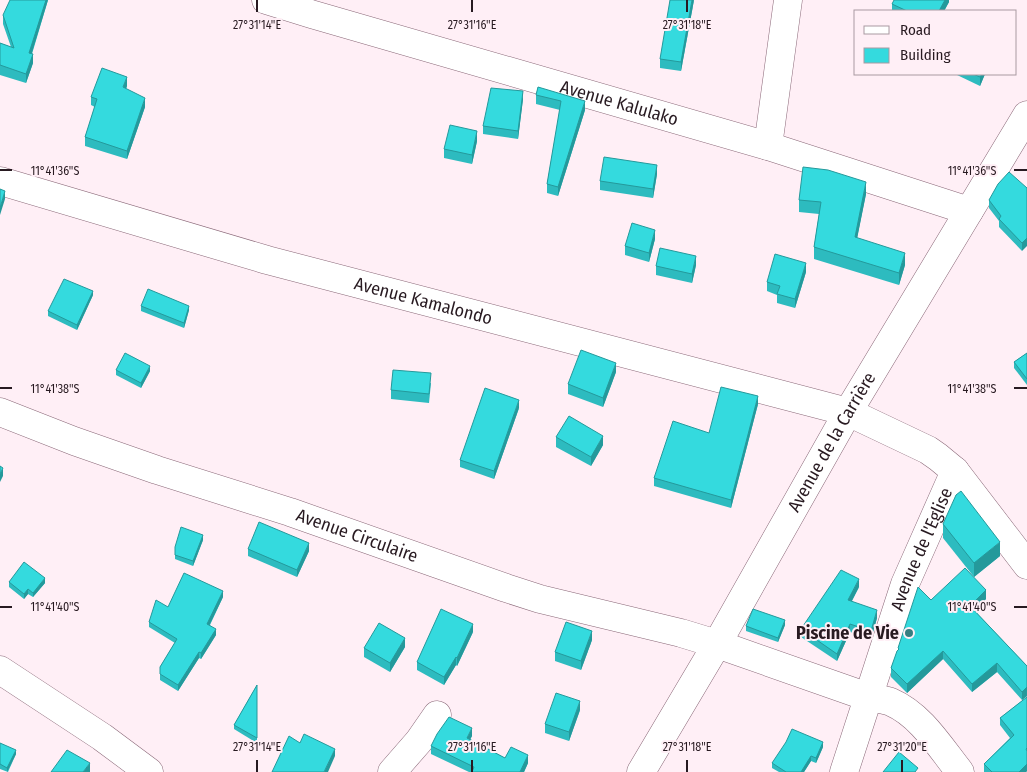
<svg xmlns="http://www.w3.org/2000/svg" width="1027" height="772" font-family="'Fira Sans Condensed',sans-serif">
  <rect width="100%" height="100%" fill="#ffeff6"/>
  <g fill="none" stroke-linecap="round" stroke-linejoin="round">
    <defs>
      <g id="minor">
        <path id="s1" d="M266,0L311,14L768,146L969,211"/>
        <path d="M768,146L788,0"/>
        <path id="s2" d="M0,181L267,260L848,412L928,450L938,457L955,471L1027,565"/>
        <path id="s3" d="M0,412L74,441L157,470L290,512L506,588L540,599L681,633L717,644L868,697C876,699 884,699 891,702C921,715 940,747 960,772"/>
        <path d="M0,670L102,737L149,772"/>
        <path d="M392,772L419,741L437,715"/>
        <path id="s4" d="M641,772L717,644L848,412L1027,115"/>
        <path id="s5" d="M844,772L905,584L955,471"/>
      </g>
    </defs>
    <use href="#minor" stroke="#8a6878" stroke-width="29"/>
    <use href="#minor" stroke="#fff" stroke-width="28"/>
  </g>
  <g fill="#2dbbbf">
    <path d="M48,0L32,54L33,63L26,83L0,75V43L11,47L3,24V15Z"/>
    <path d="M694,0L681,71L660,68V59Z"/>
    <path d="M949,0V2L944,11H892V4Z"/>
    <path d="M955,74H985L980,86Z"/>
    <path d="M127,86L126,89L145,107L127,159L85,146V137L95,107L91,105V97Z"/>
    <path d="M538,87L585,110L558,196L547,193V184L560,110L536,104V95Z"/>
    <path d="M523,99L518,139L483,134V126Z"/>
    <path d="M477,141L472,164L444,158V149Z"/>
    <path d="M657,174L653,198L600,190V181Z"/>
    <path d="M1027,188L1022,251L999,227V221L989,208V200Z"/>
    <path d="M866,194L857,238L905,265L899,285L814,259V247L819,214L799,212V200Z"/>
    <path d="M655,239L649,262L625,255V246Z"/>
    <path d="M696,265L692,283L656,275V266Z"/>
    <path d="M806,272L795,308L777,303V295L767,291V282Z"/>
    <path d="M93,295L77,330L48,316V311Z"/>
    <path d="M141,306L189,310L184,328L141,311Z"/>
    <path d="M1027,353V385L1014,368V362Z"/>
    <path d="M116,370L150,371L141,388L116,375Z"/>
    <path d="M616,372L603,407L568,394V384Z"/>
    <path d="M431,383L429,403L391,399V390Z"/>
    <path d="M758,404L731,508L654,486V478L709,433Z"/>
    <path d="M519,408L494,479L460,467V460Z"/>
    <path d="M556,437L603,445L591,466L556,447Z"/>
    <path d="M943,524L1000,556L974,577L943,538Z"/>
    <path d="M203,540L193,566L175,559V547Z"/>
    <path d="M248,549L309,551L297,577L248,556Z"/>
    <path d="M9,582L45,583L33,597L28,594L24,599L9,587Z"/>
    <path d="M859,587L852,601L877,618L871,639L850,632L837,661L801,637V629Z"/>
    <path d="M223,597L210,625L216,635L201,659L199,658L178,691L160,680V667L175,643L149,627V622L168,607Z"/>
    <path d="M986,599L974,610L1027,666V696L1022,700L997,672L972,692L943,659L907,693L891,677V668L898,650V648L931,600Z"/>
    <path d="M785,625L778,642L746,631V626Z"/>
    <path d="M473,632L457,666L456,665L444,685L417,670V662Z"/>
    <path d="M592,640L581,670L555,661V652Z"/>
    <path d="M405,647L390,672L364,657V648Z"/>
    <path d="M257,685V743L234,729V725Z"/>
    <path d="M1027,697V771L1026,772H984V764L1010,738L1000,725V718Z"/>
    <path d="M580,710L569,741L545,733V724Z"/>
    <path d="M472,736L470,739L505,758L528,763L524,772H469L431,754V746Z"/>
    <path d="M0,743L16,754L8,772L0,769Z"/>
    <path d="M823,747L816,763L811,761L804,772H779L772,768V763Z"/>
  </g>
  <g fill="#24999b">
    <path d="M46,0H48L29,62V53Z"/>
    <path d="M692,0H694L681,71V62Z"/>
    <path d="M945,0H949V2L944,11H939Z"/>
    <path d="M33,54V63L26,83V74Z"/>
    <path d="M982,74H985L980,86V77Z"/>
    <path d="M127,77V86L123,96V87Z"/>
    <path d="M523,91V99L518,139V131Z"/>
    <path d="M145,98V107L127,159V151Z"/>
    <path d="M585,101V110L558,196V187Z"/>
    <path d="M477,131V141L472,164V155Z"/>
    <path d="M657,165V174L653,198V189Z"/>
    <path d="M866,182V194L855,249V237Z"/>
    <path d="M5,191V199L0,215V208Z"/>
    <path d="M655,230V239L649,262V253Z"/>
    <path d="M1027,238V246L1022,251V243Z"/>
    <path d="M905,253V265L899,285V273Z"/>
    <path d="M696,256V265L692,283V274Z"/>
    <path d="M806,263V272L795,308V299Z"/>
    <path d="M93,291V295L77,330V325Z"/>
    <path d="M189,306V310L184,328V323Z"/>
    <path d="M616,363V372L603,407V398Z"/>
    <path d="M150,366V371L141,388V383Z"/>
    <path d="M758,396V404L731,508V500Z"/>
    <path d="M519,400V408L494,479V471Z"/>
    <path d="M603,436V445L591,466V457Z"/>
    <path d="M3,468V476L0,482V474Z"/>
    <path d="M203,535V540L193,566V561Z"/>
    <path d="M1000,542V556L974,577V563Z"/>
    <path d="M309,543V551L297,577V570Z"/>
    <path d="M45,578V583L33,597V593Z"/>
    <path d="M859,579V587L848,608V600Z"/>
    <path d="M28,589V594L24,599V594Z"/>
    <path d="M986,590V599L970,614V606Z"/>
    <path d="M223,591V597L207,630V624Z"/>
    <path d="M877,610V618L871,639V631Z"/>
    <path d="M785,620V625L778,642V638Z"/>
    <path d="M473,624V632L457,666V658Z"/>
    <path d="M850,624V632L837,661V654Z"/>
    <path d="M216,629V635L201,659V653Z"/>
    <path d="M592,631V640L581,670V661Z"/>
    <path d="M405,638V647L390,672V663Z"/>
    <path d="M943,651V659L907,693V684Z"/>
    <path d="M199,652V658L178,691V685Z"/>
    <path d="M456,657V665L444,685V677Z"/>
    <path d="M997,663V672L972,692V684Z"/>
    <path d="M1027,687V696L1022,700V692Z"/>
    <path d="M580,701V710L569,741V732Z"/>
    <path d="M472,728V736L467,746V738Z"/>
    <path d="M823,742V747L816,763V758Z"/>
    <path d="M335,749V756L328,772H324Z"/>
    <path d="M16,750V754L7,772V768Z"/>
    <path d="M528,755V763L524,772H520Z"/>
    <path d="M811,756V761L804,772H801Z"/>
    <path d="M90,763V772H83Z"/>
    <path d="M1027,764V771L1026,772H1019Z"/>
  </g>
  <g fill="#34dade" stroke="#24999b">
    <path d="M10,0H46L29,53L33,54L26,74L0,65V43L14,48L3,15Z"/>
    <path d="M670,0H692L681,62L660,59Z"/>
    <path d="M894,0H945L939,11H907L892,4Z"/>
    <path d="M102,68L127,77L123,87L145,98L127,151L85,137L97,99L91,97Z"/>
    <path d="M973,74H982L980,77Z"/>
    <path d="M538,87L585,101L558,187L547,184L561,101L536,95Z"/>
    <path d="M491,88L523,91L518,131L483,126Z"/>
    <path d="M450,125L477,131L472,155L444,149Z"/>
    <path d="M604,157L657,165L653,189L600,181Z"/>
    <path d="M803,167L828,170L866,182L855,237L905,253L899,273L814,247L821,202L799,200Z"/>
    <path d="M1009,172L1027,188V238L1022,243L999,219L1001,216L989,200L998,184Z"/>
    <path d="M0,189L5,191L0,208Z"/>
    <path d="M632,223L655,230L649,253L625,246Z"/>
    <path d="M660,248L696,256L692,274L656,266Z"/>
    <path d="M775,254L806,263L795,299L777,294L780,286L767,282Z"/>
    <path d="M64,279L93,291L77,325L48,311Z"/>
    <path d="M148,289L189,306L184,323L141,306Z"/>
    <path d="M581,350L616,363L603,398L568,384Z"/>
    <path d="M125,353L150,366L141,383L116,370Z"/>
    <path d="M1027,353V379L1014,362Z"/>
    <path d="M393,370L431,373L429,394L391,390Z"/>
    <path d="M721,387L758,396L731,500L654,478L673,421L709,433Z"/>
    <path d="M485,388L519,400L494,471L460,460Z"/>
    <path d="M569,416L603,436L591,457L556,437Z"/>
    <path d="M0,466L3,468L0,474Z"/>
    <path d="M961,491L1000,542L974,563L943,524L956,495Z"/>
    <path d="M259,522L309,543L297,570L248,549Z"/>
    <path d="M181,527L203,535L193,561L175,555V547Z"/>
    <path d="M24,562L45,578L33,593L28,589L24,594L9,582Z"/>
    <path d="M965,568L986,590L970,606L1027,666V687L1022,692L997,663L972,684L943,651L907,684L891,668L897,651L899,649L898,648L918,587L931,600Z"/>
    <path d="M841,570L859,579L848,600L877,610L871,631L850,624L837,654L801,629Z"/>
    <path d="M184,573L223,591L207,624L216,629L201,653L199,652L178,685L160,674V667L177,639L149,622L156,600L168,607Z"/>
    <path d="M441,609L473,624L457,658L456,657L444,677L417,662Z"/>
    <path d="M753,609L785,620L778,638L746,626Z"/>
    <path d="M566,622L592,631L581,661L555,652Z"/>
    <path d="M379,623L405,638L390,663L364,648Z"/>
    <path d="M257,685V738L234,725Z"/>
    <path d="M556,693L580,701L569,732L545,724Z"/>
    <path d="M1027,697V748L1026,749L1027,751V764L1019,772H992L984,764L1014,735L1000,718Z"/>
    <path d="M449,717L472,728L467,738L505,758L511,747L528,755L520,772H472L474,767L431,746L437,734Z"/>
    <path d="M792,729L823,742L816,758L811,756L801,772H786L772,763L786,742Z"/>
    <path d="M304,734L335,749L324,772H272L289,736L300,743Z"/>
    <path d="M0,743L16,750L7,768L0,764Z"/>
    <path d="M67,750L90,763L83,772H51Z"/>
    <path d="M899,752L918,768L915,772H883Z"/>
  </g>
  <path fill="none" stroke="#281a21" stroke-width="2" d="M257,0V12M472,0V12M687,0V12M0,170H12M1014,170H1027M0,388H12M1014,388H1027M0,607H12M1014,607H1027M257,760V772M472,760V772M687,760V772M902,760V772"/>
  <circle fill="#357e80" stroke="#ffeff6" stroke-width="2" cx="909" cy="633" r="5"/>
  <g text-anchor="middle" stroke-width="4" stroke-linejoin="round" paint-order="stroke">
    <g font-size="18" fill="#281a21" stroke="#ffeff6">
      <text dy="6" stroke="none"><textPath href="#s1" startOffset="368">Avenue Kalulako</textPath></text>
      <text dy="6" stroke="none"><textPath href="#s2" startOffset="440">Avenue Kamalondo</textPath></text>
      <text dy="6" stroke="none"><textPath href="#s4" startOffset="381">Avenue de la Carrière</textPath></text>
      <text dy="6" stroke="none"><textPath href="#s3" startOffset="378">Avenue Circulaire</textPath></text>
      <text dy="6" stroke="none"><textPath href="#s5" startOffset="236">Avenue de l'Eglise</textPath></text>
    </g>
    <g font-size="18" font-weight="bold" fill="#281a21" stroke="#ffeff6" text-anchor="end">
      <text x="899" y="639">Piscine de Vie</text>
    </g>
  </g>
  <g font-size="12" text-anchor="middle" fill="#281a21" stroke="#ffeff6" stroke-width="4" stroke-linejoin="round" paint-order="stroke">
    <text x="257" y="29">27°31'14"E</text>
    <text x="472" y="29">27°31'16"E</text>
    <text x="687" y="29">27°31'18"E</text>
    <text x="55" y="175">11°41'36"S</text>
    <text x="972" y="175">11°41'36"S</text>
    <text x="55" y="393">11°41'38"S</text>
    <text x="972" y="393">11°41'38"S</text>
    <text x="55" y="611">11°41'40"S</text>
    <text x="972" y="611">11°41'40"S</text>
    <text x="257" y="751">27°31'14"E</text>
    <text x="472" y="751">27°31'16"E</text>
    <text x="687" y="751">27°31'18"E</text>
    <text x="902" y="751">27°31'20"E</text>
  </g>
  <rect x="854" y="10" width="162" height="65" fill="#ffeff6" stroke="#a99aa1"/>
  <rect x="864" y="26" width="25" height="8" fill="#ffffff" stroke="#a99aa1"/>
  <text x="900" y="35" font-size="15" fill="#281a21">Road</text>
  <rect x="864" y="48" width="25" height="15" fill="#34dade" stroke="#a99aa1"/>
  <text x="900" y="60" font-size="15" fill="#281a21">Building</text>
</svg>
